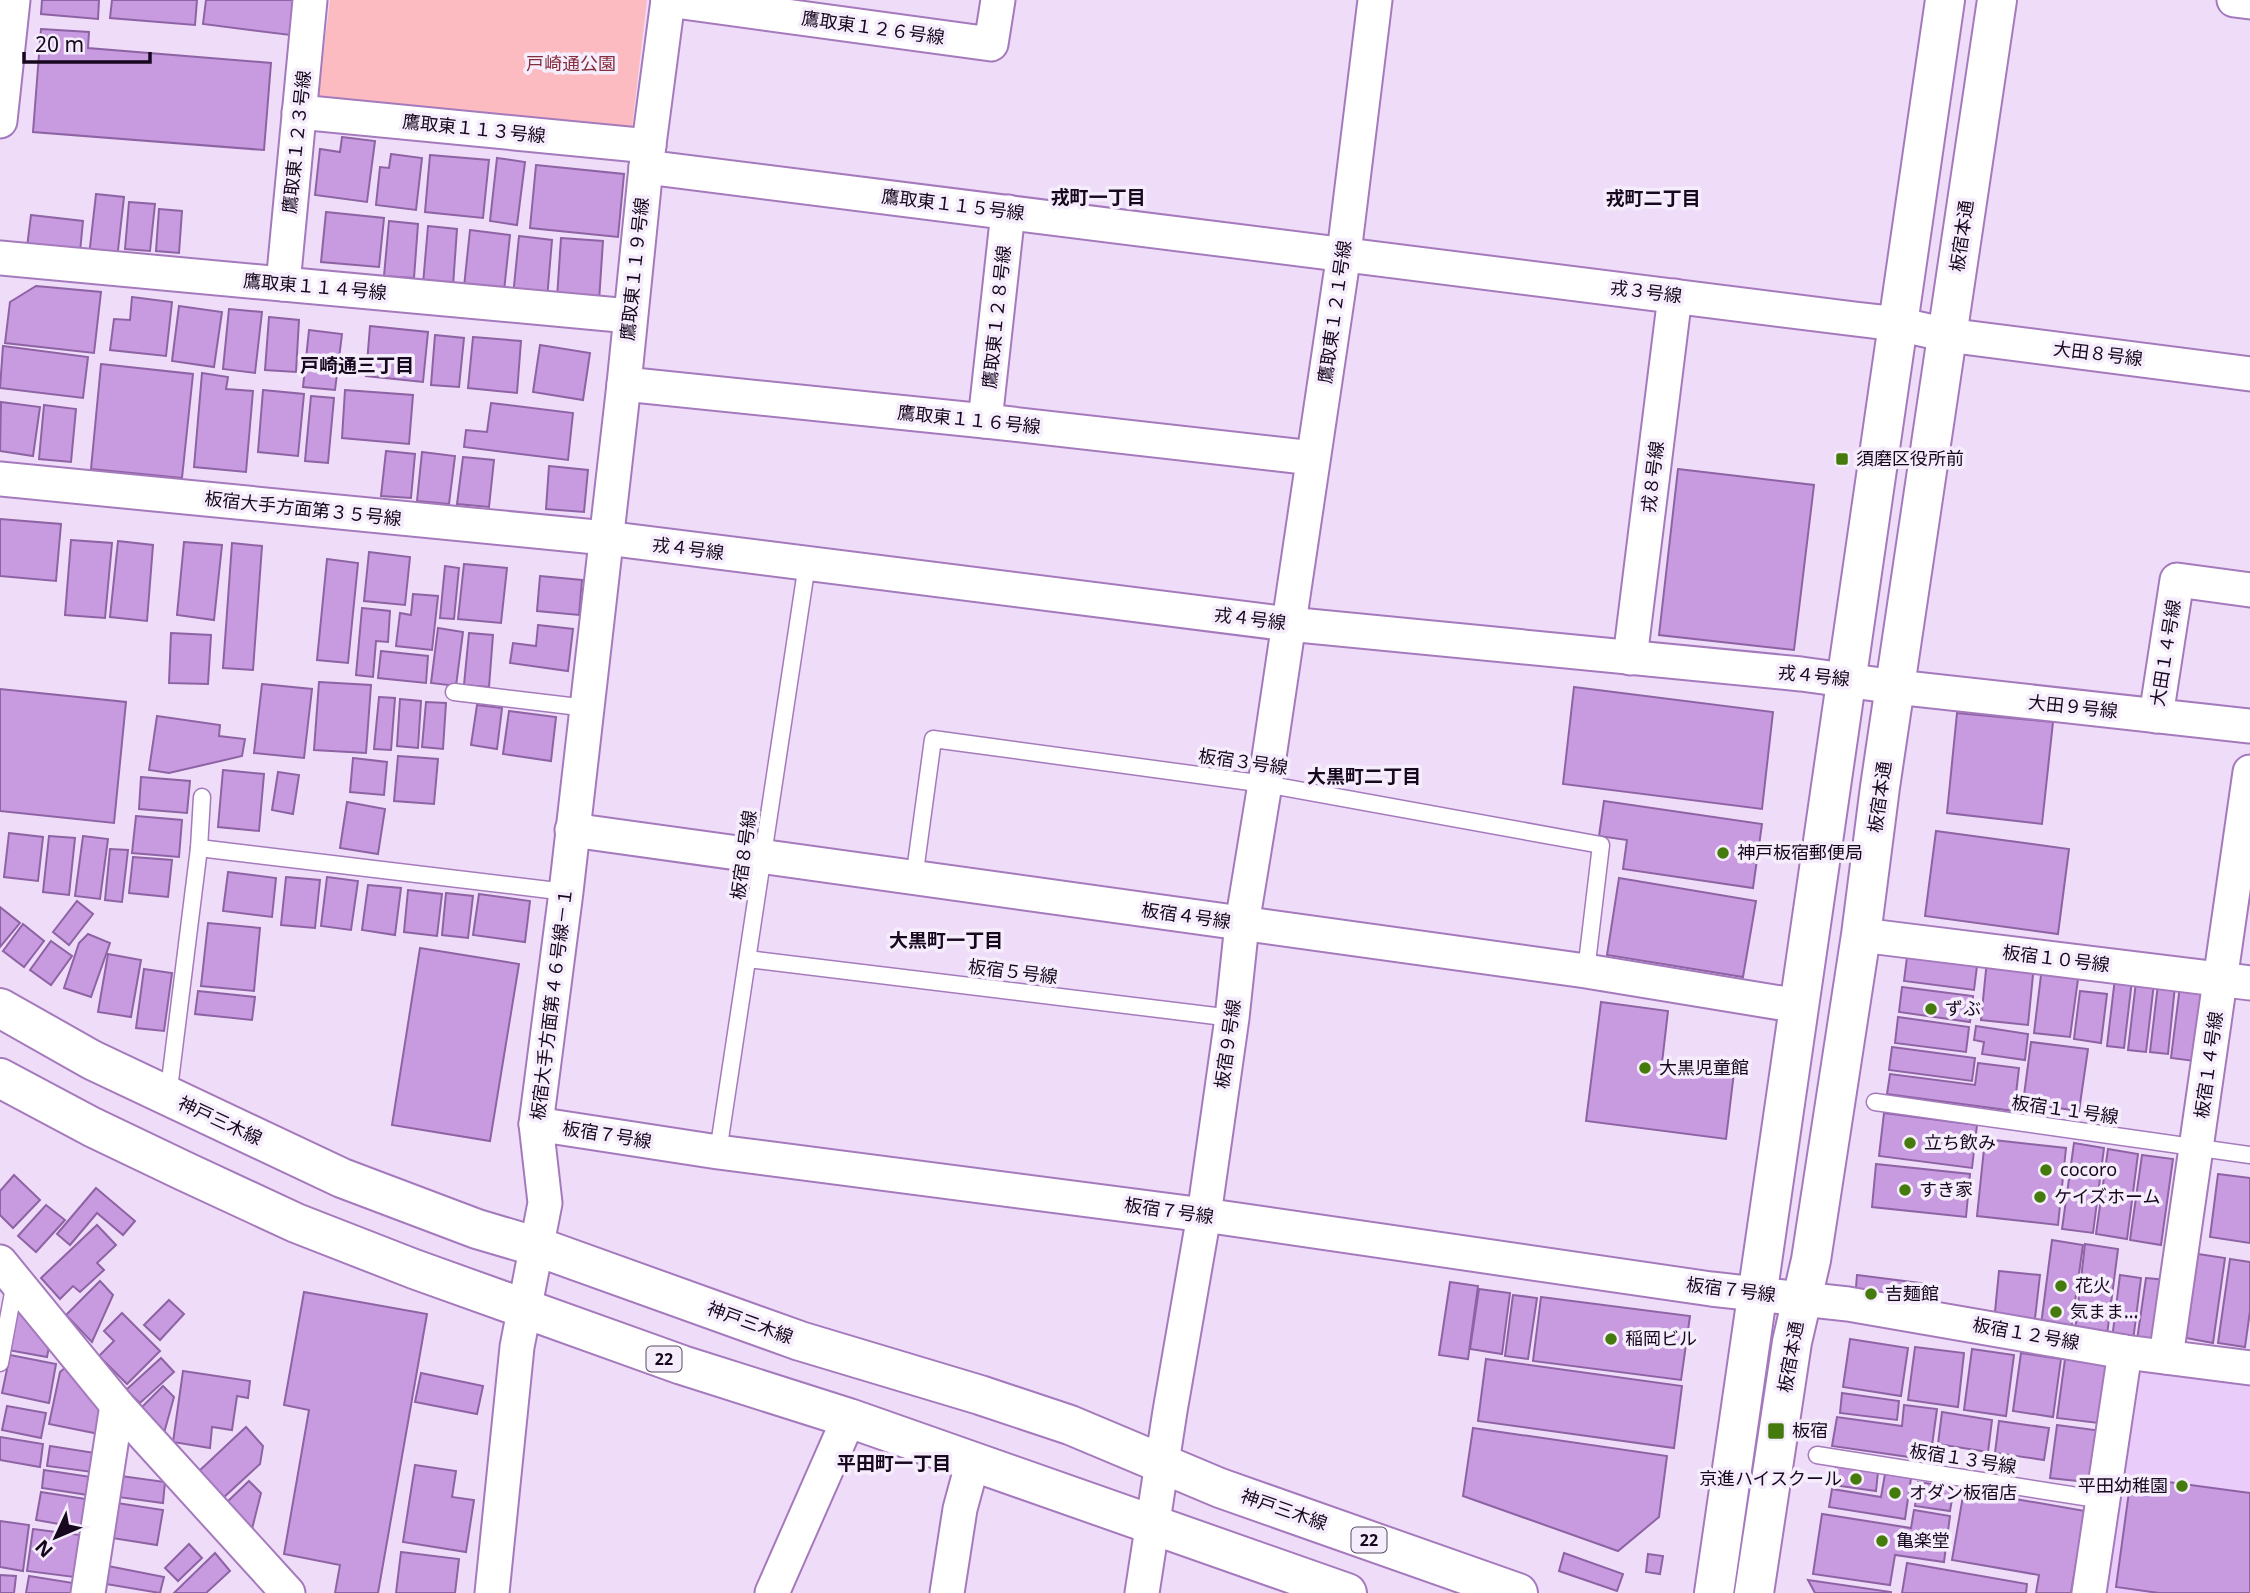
<svg xmlns="http://www.w3.org/2000/svg" width="2250" height="1593" font-family="'Noto Sans','Noto Sans JP',sans-serif">
  <rect width="100%" height="100%" fill="#eedcf9"/>
  <path fill="#eaccfb" d="M2130,1360L2250,1378V1593H2098Z"/>
  <path fill="#fbbbc0" d="M330,0H647L631,136L318,98Z"/>
  <g fill="#c89be0" stroke="#8e63a4" stroke-width="2">
    <path d="M42,0H99L98,19L41,14Z"/>
    <path d="M112,0H197L195,25L110,18Z"/>
    <path d="M206,0H294L290,35L203,24Z"/>
    <path d="M41,29L89,32L88,48L271,63L264,150L33,132Z"/>
    <path d="M342,137L375,141L367,202L315,195L320,149L340,152Z"/>
    <path d="M391,154L422,158L416,210L376,205L380,167L389,168Z"/>
    <path d="M430,155L489,160L483,218L425,212Z"/>
    <path d="M497,158L525,162L517,225L490,221Z"/>
    <path d="M536,165L624,174L618,237L530,228Z"/>
    <path d="M96,194L124,197L117,259L89,256Z"/>
    <path d="M129,202L155,204L150,251L125,249Z"/>
    <path d="M159,209L182,211L179,253L156,251Z"/>
    <path d="M326,212L384,218L379,267L321,262Z"/>
    <path d="M31,215L83,221L80,252L27,247Z"/>
    <path d="M389,221L418,224L414,278L384,276Z"/>
    <path d="M428,226L457,229L453,286L423,284Z"/>
    <path d="M470,230L510,235L504,291L464,287Z"/>
    <path d="M519,236L552,240L547,299L513,296Z"/>
    <path d="M561,238L603,241L599,301L557,298Z"/>
    <path d="M36,286L101,292L94,353L5,343L10,302Z"/>
    <path d="M132,297L172,302L166,356L110,350L114,319L130,320Z"/>
    <path d="M179,306L222,312L214,367L172,361Z"/>
    <path d="M229,309L262,312L255,373L223,369Z"/>
    <path d="M269,317L299,320L296,372L265,370Z"/>
    <path d="M370,326L428,332L423,382L366,376Z"/>
    <path d="M309,330L342,334L335,390L303,387Z"/>
    <path d="M435,335L464,338L459,387L431,385Z"/>
    <path d="M473,337L521,341L517,393L468,388Z"/>
    <path d="M540,345L590,353L583,400L533,392Z"/>
    <path d="M3,346L88,357L83,398L0,388Z"/>
    <path d="M101,364L193,374L182,478L91,469Z"/>
    <path d="M202,373L228,377L226,389L253,391L246,472L194,467Z"/>
    <path d="M263,390L304,394L298,456L258,452Z"/>
    <path d="M345,390L413,395L409,444L342,438Z"/>
    <path d="M311,396L334,398L328,463L305,461Z"/>
    <path d="M1,402L40,407L33,456L0,451Z"/>
    <path d="M491,403L573,413L568,460L464,447L466,430L487,432Z"/>
    <path d="M44,405L76,409L71,462L39,459Z"/>
    <path d="M386,451L415,454L411,498L381,496Z"/>
    <path d="M422,452L455,456L449,504L417,501Z"/>
    <path d="M463,457L494,460L489,507L457,504Z"/>
    <path d="M549,466L588,470L584,512L546,509Z"/>
    <path d="M1678,469L1814,485L1794,650L1659,635Z"/>
    <path d="M0,519L61,524L56,581L0,576Z"/>
    <path d="M71,540L112,543L105,618L65,615Z"/>
    <path d="M118,541L153,545L147,621L110,617Z"/>
    <path d="M184,542L222,545L214,620L177,615Z"/>
    <path d="M232,543L262,546L253,670L223,668Z"/>
    <path d="M369,552L410,557L405,605L364,601Z"/>
    <path d="M327,559L358,563L348,663L317,660Z"/>
    <path d="M464,564L507,568L501,623L458,619Z"/>
    <path d="M445,566L459,568L454,619L440,618Z"/>
    <path d="M540,576L582,580L579,615L537,611Z"/>
    <path d="M413,594L438,596L432,650L396,646L400,613L411,615Z"/>
    <path d="M362,608L390,611L388,642L376,641L373,677L356,675Z"/>
    <path d="M538,625L573,629L568,671L510,663L513,643L536,646Z"/>
    <path d="M438,628L463,632L456,686L431,683Z"/>
    <path d="M171,633L211,635L208,684L169,683Z"/>
    <path d="M469,633L493,635L489,687L464,685Z"/>
    <path d="M381,651L428,656L426,683L378,678Z"/>
    <path d="M319,682L371,685L366,753L314,750Z"/>
    <path d="M262,684L312,689L304,758L254,753Z"/>
    <path d="M1574,687L1773,712L1762,809L1563,784Z"/>
    <path d="M0,689L126,702L114,823L0,811Z"/>
    <path d="M379,697L395,698L391,750L374,749Z"/>
    <path d="M400,699L421,701L418,748L397,746Z"/>
    <path d="M426,702L446,703L443,749L422,747Z"/>
    <path d="M477,705L502,708L497,749L471,745Z"/>
    <path d="M509,711L556,717L551,761L503,754Z"/>
    <path d="M1957,713L2053,722L2042,824L1947,813Z"/>
    <path d="M157,716L220,725L219,736L245,739L242,756L169,773L149,770Z"/>
    <path d="M398,756L438,759L434,804L394,801Z"/>
    <path d="M353,758L387,762L384,795L350,792Z"/>
    <path d="M223,770L264,774L259,831L218,827Z"/>
    <path d="M278,772L299,775L293,814L272,810Z"/>
    <path d="M141,777L190,781L187,813L139,809Z"/>
    <path d="M1604,801L1762,824L1753,888L1623,869L1627,840L1599,836Z"/>
    <path d="M347,802L385,809L378,854L340,848Z"/>
    <path d="M136,816L182,820L179,857L132,853Z"/>
    <path d="M1936,831L2069,849L2058,934L1925,916Z"/>
    <path d="M9,833L43,837L38,881L4,877Z"/>
    <path d="M49,836L75,838L69,895L43,892Z"/>
    <path d="M83,836L108,839L100,899L75,896Z"/>
    <path d="M110,849L128,850L122,902L105,900Z"/>
    <path d="M133,857L172,860L168,897L129,893Z"/>
    <path d="M228,872L276,878L272,917L223,911Z"/>
    <path d="M286,877L320,880L315,928L281,925Z"/>
    <path d="M327,877L358,881L351,930L321,926Z"/>
    <path d="M1619,878L1756,901L1743,977L1607,955Z"/>
    <path d="M368,885L401,888L395,935L362,930Z"/>
    <path d="M408,890L442,894L437,936L404,932Z"/>
    <path d="M446,893L473,896L468,938L442,935Z"/>
    <path d="M479,894L530,901L525,942L473,935Z"/>
    <path d="M77,901L93,914L69,945L53,932Z"/>
    <path d="M0,907L20,923L0,947Z"/>
    <path d="M208,923L260,928L254,991L201,986Z"/>
    <path d="M23,924L44,941L24,967L3,951Z"/>
    <path d="M88,934L110,943L91,997L64,988L79,943Z"/>
    <path d="M51,941L72,956L51,985L30,970Z"/>
    <path d="M420,948L519,964L490,1141L392,1125Z"/>
    <path d="M1908,949L1978,958L1974,990L1904,981Z"/>
    <path d="M108,954L141,960L131,1017L98,1012Z"/>
    <path d="M1987,960L2034,965L2028,1025L1981,1020Z"/>
    <path d="M2042,967L2079,972L2070,1037L2034,1033Z"/>
    <path d="M144,969L172,973L164,1031L136,1028Z"/>
    <path d="M2115,978L2132,980L2124,1048L2107,1046Z"/>
    <path d="M2136,982L2154,983L2146,1052L2128,1050Z"/>
    <path d="M2158,984L2175,986L2168,1054L2150,1052Z"/>
    <path d="M2180,986L2211,990L2202,1062L2171,1058Z"/>
    <path d="M1902,987L1973,996L1970,1022L1899,1012Z"/>
    <path d="M198,991L255,997L252,1020L195,1014Z"/>
    <path d="M2080,991L2107,994L2101,1043L2074,1039Z"/>
    <path d="M1601,1002L1668,1011L1662,1063L1734,1072L1726,1139L1586,1121Z"/>
    <path d="M1898,1017L1969,1027L1966,1052L1895,1043Z"/>
    <path d="M1976,1026L2028,1034L2025,1060L1982,1054L1984,1042L1974,1040Z"/>
    <path d="M2031,1042L2088,1049L2079,1111L2023,1103Z"/>
    <path d="M1892,1047L1975,1058L1972,1081L1889,1070Z"/>
    <path d="M1978,1063L2019,1068L2014,1111L1887,1094L1890,1074L1975,1085Z"/>
    <path d="M1884,1113L1977,1125L1972,1168L1879,1156Z"/>
    <path d="M1985,1139L2066,1148L2058,1225L1977,1216Z"/>
    <path d="M2074,1143L2104,1148L2093,1233L2062,1229Z"/>
    <path d="M2108,1149L2138,1154L2127,1239L2096,1234Z"/>
    <path d="M2142,1155L2173,1159L2161,1245L2130,1240Z"/>
    <path d="M1876,1164L1970,1174L1966,1217L1872,1207Z"/>
    <path d="M2218,1174L2250,1178V1243L2210,1237Z"/>
    <path d="M14,1175L40,1200L13,1228L0,1215V1191Z"/>
    <path d="M96,1188L135,1221L123,1235L97,1213L70,1245L57,1234Z"/>
    <path d="M46,1205L65,1220L36,1252L18,1236Z"/>
    <path d="M97,1225L116,1245L97,1263L104,1270L80,1292L73,1286L60,1299L41,1278Z"/>
    <path d="M2052,1240L2083,1245L2071,1330L2041,1325Z"/>
    <path d="M2085,1244L2118,1249L2107,1335L2075,1331Z"/>
    <path d="M2198,1254L2225,1258L2213,1343L2186,1338Z"/>
    <path d="M2230,1259L2250,1262V1311L2245,1347L2218,1343Z"/>
    <path d="M1999,1271L2040,1275L2034,1327L1994,1322Z"/>
    <path d="M1857,1275L1937,1285L1934,1309L1855,1299Z"/>
    <path d="M2120,1275L2141,1278L2133,1341L2112,1339Z"/>
    <path d="M2146,1278L2167,1280L2157,1344L2137,1340Z"/>
    <path d="M100,1281L113,1295L92,1342L66,1315Z"/>
    <path d="M1450,1282L1478,1286L1468,1359L1439,1355Z"/>
    <path d="M1479,1289L1510,1293L1502,1354L1470,1349Z"/>
    <path d="M304,1292L427,1314L378,1593H335L340,1565L284,1554L309,1410L284,1405Z"/>
    <path d="M1513,1295L1537,1298L1528,1359L1505,1356Z"/>
    <path d="M1541,1297L1690,1316L1681,1380L1533,1361Z"/>
    <path d="M169,1300L184,1314L160,1340L144,1325Z"/>
    <path d="M15,1308L50,1342L47,1357L8,1350Z"/>
    <path d="M122,1313L160,1351L127,1384L99,1356L114,1341L104,1331Z"/>
    <path d="M1850,1339L1908,1348L1901,1396L1843,1387Z"/>
    <path d="M1915,1347L1964,1353L1958,1407L1908,1400Z"/>
    <path d="M1972,1349L2014,1355L2006,1416L1964,1410Z"/>
    <path d="M2021,1353L2061,1359L2053,1417L2013,1411Z"/>
    <path d="M10,1355L56,1364L49,1403L2,1393Z"/>
    <path d="M161,1358L174,1372L140,1403L126,1390Z"/>
    <path d="M1486,1359L1682,1386L1674,1448L1478,1421Z"/>
    <path d="M2065,1359L2106,1365L2098,1423L2057,1418Z"/>
    <path d="M67,1366L105,1405L99,1434L49,1424L60,1372Z"/>
    <path d="M183,1371L250,1381L248,1398L237,1396L232,1430L212,1427L210,1448L173,1442Z"/>
    <path d="M421,1373L483,1386L477,1414L415,1402Z"/>
    <path d="M163,1386L174,1397L164,1433L140,1409Z"/>
    <path d="M1842,1393L1899,1401L1897,1420L1840,1413Z"/>
    <path d="M1904,1405L1937,1409L1930,1460L1832,1446L1837,1417L1902,1426Z"/>
    <path d="M7,1406L46,1413L41,1438L2,1430Z"/>
    <path d="M1942,1412L1992,1420L1988,1452L1938,1444Z"/>
    <path d="M1999,1421L2049,1428L2044,1460L1995,1453Z"/>
    <path d="M2057,1425L2102,1431L2096,1483L2050,1478Z"/>
    <path d="M246,1427L263,1446L260,1464L223,1498L198,1472Z"/>
    <path d="M1473,1428L1667,1456L1659,1517L1618,1551L1463,1496Z"/>
    <path d="M0,1437L43,1444L40,1467L0,1460Z"/>
    <path d="M50,1446L95,1453L92,1472L47,1466Z"/>
    <path d="M415,1465L456,1471L452,1497L474,1500L466,1552L403,1542Z"/>
    <path d="M1836,1466L1878,1472L1876,1491L1833,1485Z"/>
    <path d="M44,1470L91,1477L88,1495L42,1488Z"/>
    <path d="M1885,1474L1911,1478L1905,1519L1829,1507L1832,1489L1881,1497Z"/>
    <path d="M121,1476L165,1482L163,1503L118,1497Z"/>
    <path d="M2131,1477L2250,1493V1593H2159L2116,1587Z"/>
    <path d="M249,1481L261,1493L252,1529L225,1504Z"/>
    <path d="M1918,1482L1954,1487L1950,1511L1915,1506Z"/>
    <path d="M1964,1490L2085,1511L2071,1593H2036L2039,1575L1952,1560Z"/>
    <path d="M41,1492L92,1500L87,1529L36,1520Z"/>
    <path d="M117,1503L163,1510L157,1545L112,1538Z"/>
    <path d="M1914,1510L1950,1516L1944,1562L1895,1555L1890,1585L1813,1574L1822,1514L1911,1528Z"/>
    <path d="M0,1521L29,1525L23,1571L0,1567Z"/>
    <path d="M33,1529L80,1535L74,1577L27,1571Z"/>
    <path d="M189,1544L202,1558L178,1581L165,1568Z"/>
    <path d="M401,1552L459,1559L455,1593H396Z"/>
    <path d="M215,1553L230,1571L206,1593H174Z"/>
    <path d="M1564,1553L1623,1574L1617,1591L1559,1571Z"/>
    <path d="M1648,1554L1663,1556L1660,1574L1646,1572Z"/>
    <path d="M1907,1563L2027,1584L2026,1593H1902Z"/>
    <path d="M103,1565L164,1577L160,1593L100,1583Z"/>
    <path d="M0,1575L16,1576L14,1593H0Z"/>
    <path d="M29,1576L73,1583L72,1593H26Z"/>
    <path d="M1808,1580L1891,1592V1593H1815Z"/>
  </g>
  <g fill="none" stroke-linecap="round" stroke-linejoin="round">
    <defs>
      <g id="service">
        <path d="M454,692L587,708"/>
        <path d="M199,848L566,892"/>
        <path d="M914,879L933,739L1265,784L1601,845L1586,971"/>
        <path d="M748,959L1232,1018"/>
        <path d="M168,1097L199,848L202,797"/>
        <path d="M1875,1102L2250,1155"/>
        <path d="M718,1152L807,564"/>
        <path d="M0,1363L15,1282"/>
        <path d="M1817,1455L2103,1500"/>
      </g>
      <g id="minor">
        <path d="M668,0L991,44L998,0"/>
        <path d="M2234,0L2250,2"/>
        <path d="M299,112L649,146"/>
        <path d="M0,121L13,0"/>
        <path d="M646,167L1855,319L1898,324L1947,335L2250,374"/>
        <path d="M0,258L630,316"/>
        <path d="M283,284L310,0"/>
        <path d="M624,384L985,421L1313,458"/>
        <path d="M985,421L1008,212"/>
        <path d="M0,479L606,538L1288,624L1801,674L1896,687L2250,726"/>
        <path d="M1630,658L1675,296"/>
        <path d="M2156,716L2177,580L2250,590"/>
        <path d="M572,830L1586,971L1799,1006"/>
        <path d="M1861,935L2250,983"/>
        <path d="M536,1124L718,1152L1204,1215L1711,1289L1848,1304L2125,1352L2250,1368"/>
        <path d="M0,1262L117,1405L288,1593"/>
        <path d="M2166,1357L2250,772"/>
        <path d="M88,1593L117,1405"/>
        <path d="M492,1593L517,1347L545,1203L536,1124L566,892L624,384L646,167L668,0"/>
        <path d="M772,1593L849,1418"/>
        <path d="M947,1593L960,1509L973,1461"/>
        <path d="M1142,1593L1170,1411L1204,1215L1232,1018L1242,924L1265,784L1344,253L1375,0"/>
        <path d="M2089,1593L2125,1352"/>
      </g>
      <g id="primary">
        <path d="M0,1008L92,1060L342,1178L477,1229L538,1247L800,1341L980,1395L1070,1425L1220,1488L1518,1593"/>
        <path d="M0,1078L92,1127L184,1171L296,1223L414,1269L682,1365L849,1418L1347,1593"/>
        <path d="M1714,1593L1945,0"/>
        <path d="M1754,1593L1792,1342L1811,1260L1861,935L1880,787L1997,0"/>
      </g>
    </defs>
    <use href="#service" stroke="#a57abc" stroke-width="19"/>
    <use href="#minor" stroke="#a57abc" stroke-width="37"/>
    <use href="#primary" stroke="#a57abc" stroke-width="42"/>
    <use href="#service" stroke="#fff" stroke-width="16"/>
    <use href="#minor" stroke="#fff" stroke-width="33"/>
    <use href="#primary" stroke="#fff" stroke-width="38"/>
  </g>
  <g fill="#457a0c" stroke="#f6edfc" stroke-width="2.5">
    <rect x="1835" y="452" width="14" height="14" rx="3.5"/>
    <circle cx="1723" cy="853" r="7"/>
    <circle cx="1931" cy="1009" r="7"/>
    <circle cx="1645" cy="1068" r="7"/>
    <circle cx="1910" cy="1143" r="7"/>
    <circle cx="2046" cy="1170" r="7"/>
    <circle cx="1905" cy="1190" r="7"/>
    <circle cx="2040" cy="1197" r="7"/>
    <circle cx="2061" cy="1286" r="7"/>
    <circle cx="1871" cy="1294" r="7"/>
    <circle cx="2056" cy="1312" r="7"/>
    <circle cx="1611" cy="1339" r="7"/>
    <rect x="1767" y="1422" width="18" height="18" rx="3.5"/>
    <circle cx="1856" cy="1479" r="7"/>
    <circle cx="2182" cy="1486" r="7"/>
    <circle cx="1895" cy="1493" r="7"/>
    <circle cx="1882" cy="1541" r="7"/>
  </g>
  <g text-anchor="middle" stroke-width="7" stroke-linejoin="round" paint-order="stroke">
    <g fill="#f6edfc" stroke="#5a4c61" stroke-width="2">
      <rect x="646.5" y="1346.5" width="35" height="25" rx="5"/>
      <rect x="1351.5" y="1527.5" width="35" height="25" rx="5"/>
    </g>
    <g font-size="16" font-weight="bold" fill="#17071f">
      <text x="664" y="1365">22</text>
      <text x="1369" y="1546">22</text>
    </g>
    <g font-size="18" fill="#17071f" stroke="#f6edfc">
      <text transform="translate(873 28) rotate(8)" y="6">鷹取東１２６号線</text>
      <text transform="translate(474 129) rotate(6)" y="6">鷹取東１１３号線</text>
      <text transform="translate(297 142) rotate(-84)" y="6">鷹取東１２３号線</text>
      <text transform="translate(953 205) rotate(7)" y="6">鷹取東１１５号線</text>
      <text transform="translate(1962 236) rotate(-82)" y="6">板宿本通</text>
      <text transform="translate(635 269) rotate(-84)" y="6">鷹取東１１９号線</text>
      <text transform="translate(315 287) rotate(5)" y="6">鷹取東１１４号線</text>
      <text transform="translate(1646 292) rotate(7)" y="6">戎３号線</text>
      <text transform="translate(1335 312) rotate(-82)" y="6">鷹取東１２１号線</text>
      <text transform="translate(997 317) rotate(-84)" y="6">鷹取東１２８号線</text>
      <text transform="translate(2098 354) rotate(7)" y="6">大田８号線</text>
      <text transform="translate(969 420) rotate(6)" y="6">鷹取東１１６号線</text>
      <text transform="translate(1653 477) rotate(-83)" y="6">戎８号線</text>
      <text transform="translate(303 509) rotate(6)" y="6">板宿大手方面第３５号線</text>
      <text transform="translate(688 549) rotate(7)" y="6">戎４号線</text>
      <text transform="translate(1250 619) rotate(7)" y="6">戎４号線</text>
      <text transform="translate(2166 653) rotate(-81)" y="6">大田１４号線</text>
      <text transform="translate(1814 676) rotate(6)" y="6">戎４号線</text>
      <text transform="translate(2073 707) rotate(6)" y="6">大田９号線</text>
      <text transform="translate(1243 762) rotate(8)" y="6">板宿３号線</text>
      <text transform="translate(1880 797) rotate(-82)" y="6">板宿本通</text>
      <text transform="translate(744 855) rotate(-82)" y="6">板宿８号線</text>
      <text transform="translate(1186 916) rotate(8)" y="6">板宿４号線</text>
      <text transform="translate(2056 959) rotate(7)" y="6">板宿１０号線</text>
      <text transform="translate(1013 972) rotate(7)" y="6">板宿５号線</text>
      <text transform="translate(552 1004) rotate(-83)" y="6">板宿大手方面第４６号線－１</text>
      <text transform="translate(1228 1044) rotate(-82)" y="6">板宿９号線</text>
      <text transform="translate(2209 1065) rotate(-82)" y="6">板宿１４号線</text>
      <text transform="translate(2065 1110) rotate(8)" y="6">板宿１１号線</text>
      <text transform="translate(220 1121) rotate(25)" y="6">神戸三木線</text>
      <text transform="translate(607 1135) rotate(9)" y="6">板宿７号線</text>
      <text transform="translate(1169 1211) rotate(8)" y="6">板宿７号線</text>
      <text transform="translate(1731 1290) rotate(7)" y="6">板宿７号線</text>
      <text transform="translate(750 1323) rotate(20)" y="6">神戸三木線</text>
      <text transform="translate(2026 1334) rotate(10)" y="6">板宿１２号線</text>
      <text transform="translate(1791 1357) rotate(-80)" y="6">板宿本通</text>
      <text transform="translate(1963 1459) rotate(9)" y="6">板宿１３号線</text>
      <text transform="translate(1284 1510) rotate(19)" y="6">神戸三木線</text>
    </g>
    <g font-size="18" fill="#862e3d" stroke="#f6edfc">
      <text x="571" y="70">戸崎通公園</text>
    </g>
    <g font-size="18" fill="#17071f" stroke="#f6edfc" text-anchor="start">
      <text x="1856" y="465">須磨区役所前</text>
      <text x="1737" y="859">神戸板宿郵便局</text>
      <text x="1945" y="1015">ずぶ</text>
      <text x="1659" y="1074">大黒児童館</text>
      <text x="1924" y="1149">立ち飲み</text>
      <text x="2060" y="1176">cocoro</text>
      <text x="1919" y="1196">すき家</text>
      <text x="2054" y="1203">ケイズホーム</text>
      <text x="2075" y="1292">花火</text>
      <text x="1885" y="1300">吉麺館</text>
      <text x="2070" y="1318">気まま…</text>
      <text x="1625" y="1345">稲岡ビル</text>
      <text x="1792" y="1437">板宿</text>
      <text x="1842" y="1485" text-anchor="end">京進ハイスクール</text>
      <text x="2168" y="1492" text-anchor="end">平田幼稚園</text>
      <text x="1909" y="1499">オダン板宿店</text>
      <text x="1896" y="1547">亀楽堂</text>
    </g>
    <g font-size="19" font-weight="bold" fill="#17071f" stroke="#f6edfc">
      <text x="1098" y="204">戎町一丁目</text>
      <text x="1653" y="205">戎町二丁目</text>
      <text x="357" y="372">戸崎通三丁目</text>
      <text x="1364" y="783">大黒町二丁目</text>
      <text x="946" y="947">大黒町一丁目</text>
      <text x="894" y="1470">平田町一丁目</text>
    </g>
  </g>
  <g transform="translate(56 1537) rotate(226)" stroke="#f6edfc" stroke-width="5" paint-order="stroke">
  <path d="M0-5L12 26L0 18L-12 26Z" fill="#17071f"/>
  <text y="-10" font-size="19" font-weight="bold" text-anchor="middle" fill="#17071f">N</text>
  </g>
  <path d="M24 52v10h126v-10" fill="none" stroke="#17071f" stroke-width="3.5"/>
  <text x="35" y="52" font-size="21" fill="#17071f" stroke="#f6edfc" stroke-width="5" paint-order="stroke">20 m</text>
</svg>
